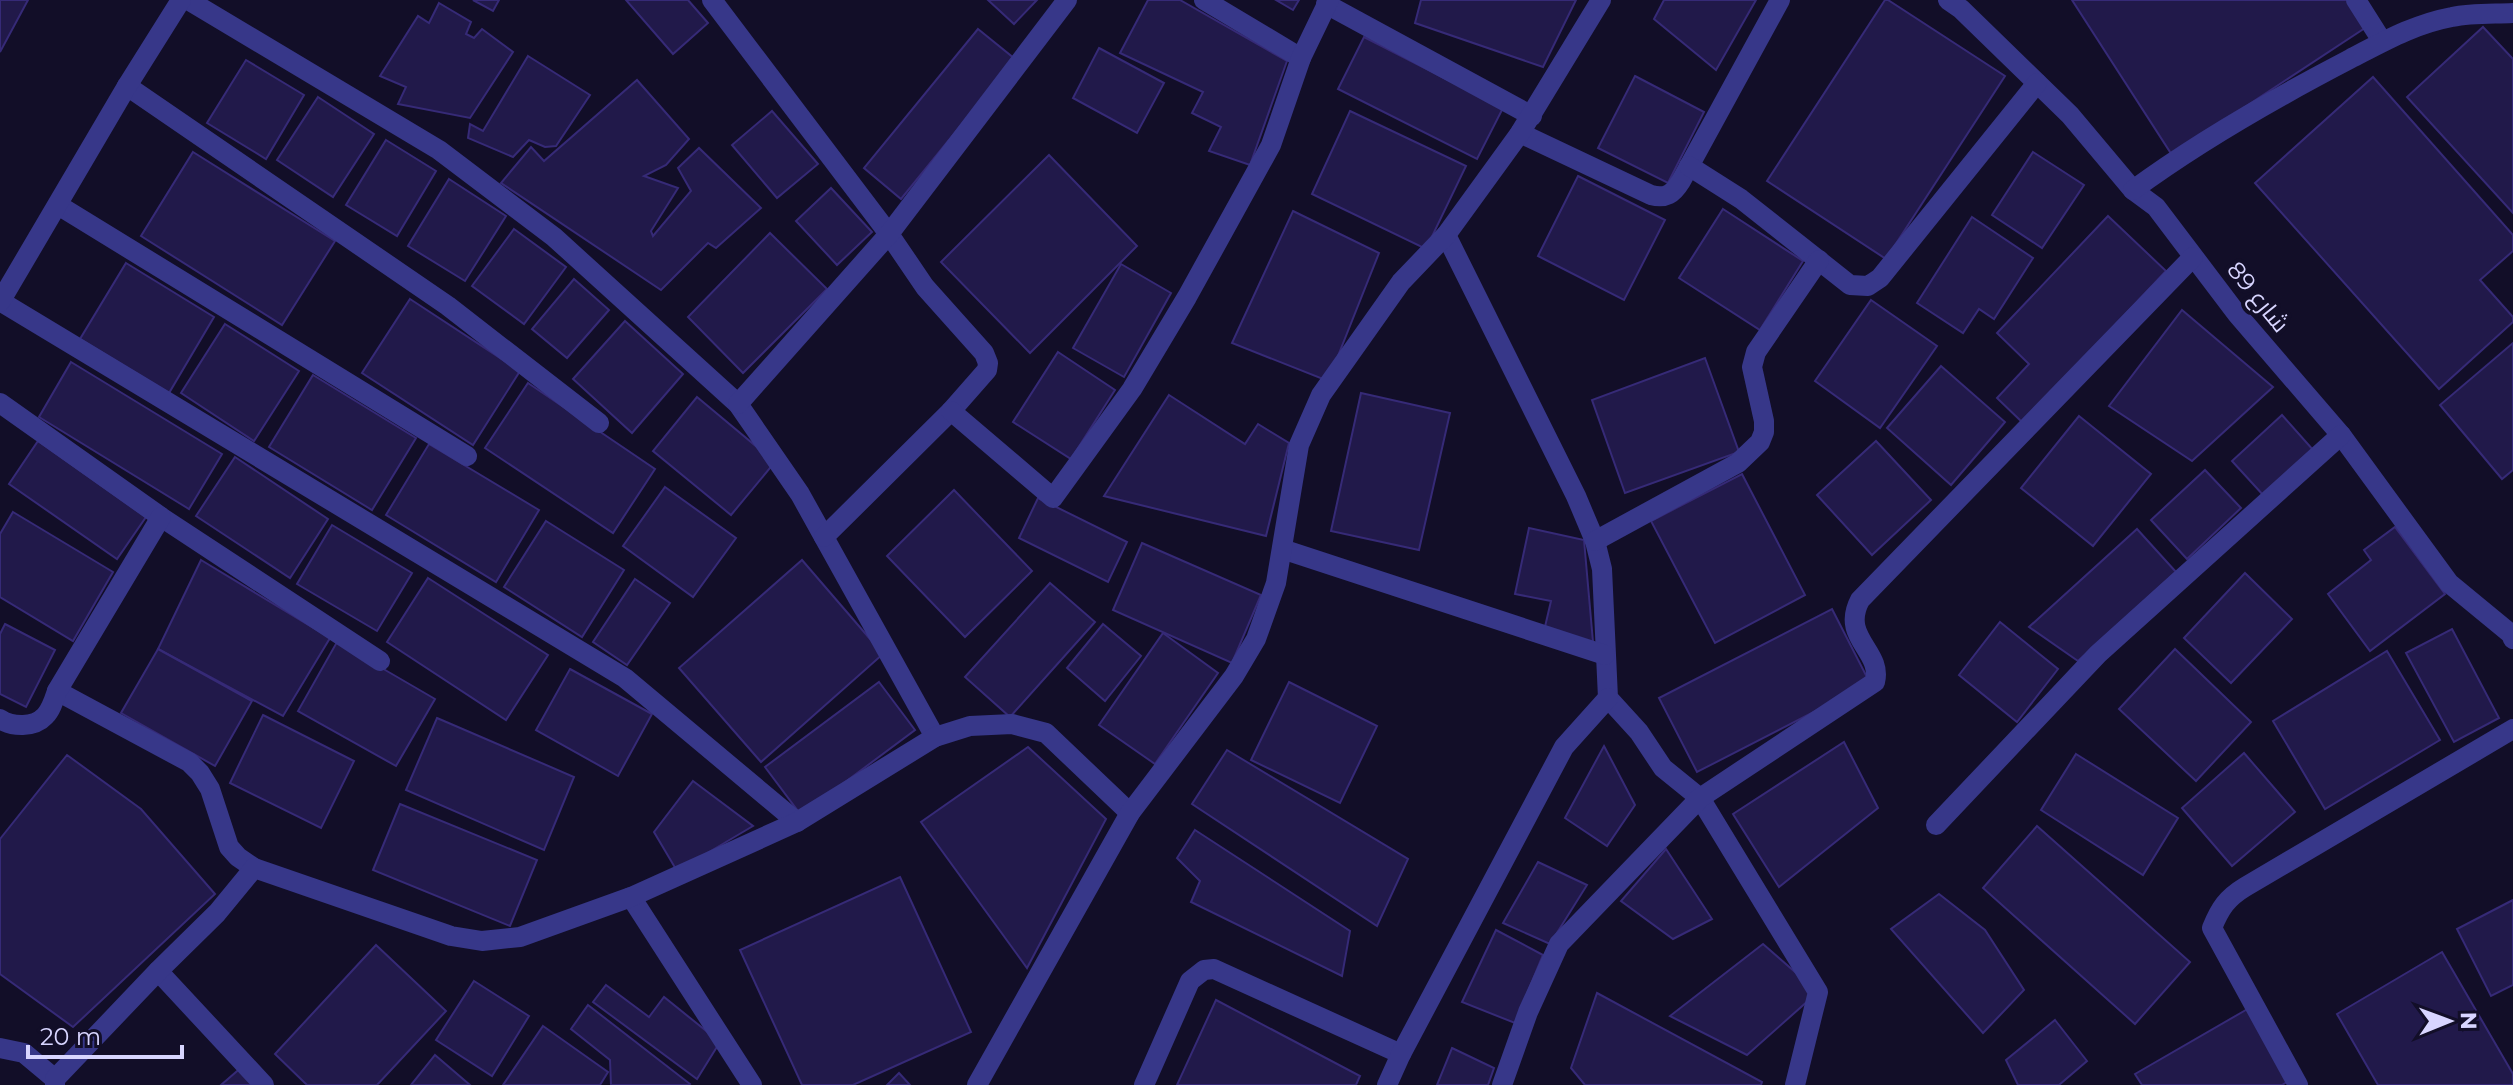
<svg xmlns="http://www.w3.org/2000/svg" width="2513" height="1085" font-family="Montserrat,Cairo,sans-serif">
  <rect width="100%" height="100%" fill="#120e28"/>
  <g fill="#21194a" stroke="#362a77" stroke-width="2">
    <path d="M0,0H28L0,52Z"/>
    <path d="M473,0H499L493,11Z"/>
    <path d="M626,0H688L708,23L673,54Z"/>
    <path d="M988,0H1037L1014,24Z"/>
    <path d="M1148,0H1180L1287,61L1250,165L1209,151L1221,127L1192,113L1203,92L1120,53Z"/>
    <path d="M1276,0H1299L1293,10Z"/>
    <path d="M1421,0H1576L1543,67L1415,23Z"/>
    <path d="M1664,0H1756L1716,70L1654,19Z"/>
    <path d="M1885,0H1888L2005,76L1886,259L1767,181Z"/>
    <path d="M2072,0H2351L2368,26L2172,155Z"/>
    <path d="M439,3L471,22L466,34L474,38L482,29L513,52L470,118L398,104L406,87L380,76L418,16L429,23Z"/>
    <path d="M2483,27L2513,59V213L2407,97Z"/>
    <path d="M978,29L1015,59L901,199L864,168Z"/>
    <path d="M1364,37L1503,108L1477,159L1338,89Z"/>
    <path d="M1099,48L1164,83L1137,133L1073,98Z"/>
    <path d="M528,56L590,95L556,146L545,147L529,140L513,157L468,138L470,124L483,131Z"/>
    <path d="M246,60L304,95L266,159L207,123Z"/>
    <path d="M1635,76L1704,112L1668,183L1598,148Z"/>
    <path d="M2373,77L2513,235V251L2480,280L2513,317V322L2439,389L2255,183Z"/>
    <path d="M637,80L689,139L666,165L644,176L678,188L651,231L653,236L691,191L678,168L699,148L761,208L716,248L708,243L661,290L501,183L531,147L544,161Z"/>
    <path d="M318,97L374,134L333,197L277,160Z"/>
    <path d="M772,111L818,164L777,198L732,145Z"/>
    <path d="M1350,111L1466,166L1426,249L1312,194Z"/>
    <path d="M386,140L436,171L397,236L346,205Z"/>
    <path d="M193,152L335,241L282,325L141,236Z"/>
    <path d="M2033,152L2084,185L2042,248L1992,215Z"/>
    <path d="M1049,155L1137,246L1030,353L941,262Z"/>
    <path d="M1578,176L1665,220L1624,300L1538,256Z"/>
    <path d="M449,179L506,216L465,281L408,246Z"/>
    <path d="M831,188L872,232L837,265L796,221Z"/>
    <path d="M1723,209L1803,261L1760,330L1679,278Z"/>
    <path d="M1293,211L1379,253L1328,381L1232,343Z"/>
    <path d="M2108,216L2166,271L2023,423L1997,398L2029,364L1997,333Z"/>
    <path d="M1972,217L2033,258L1994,319L1979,309L1963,333L1917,303Z"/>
    <path d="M514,229L566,267L524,324L472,286Z"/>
    <path d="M770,233L827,289L743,373L688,317Z"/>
    <path d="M126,263L214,317L169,393L80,339Z"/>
    <path d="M1121,264L1171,293L1124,377L1073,348Z"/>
    <path d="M574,279L609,310L567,358L532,329Z"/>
    <path d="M410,299L520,371L473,445L362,373Z"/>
    <path d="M1871,300L1937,346L1880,428L1815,381Z"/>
    <path d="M2182,310L2273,387L2192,461L2109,406Z"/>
    <path d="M625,321L683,374L632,433L573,379Z"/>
    <path d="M225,324L299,371L254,441L181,393Z"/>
    <path d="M2513,343V470L2502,479L2440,405Z"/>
    <path d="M1058,352L1115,390L1071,459L1013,422Z"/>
    <path d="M1705,358L1739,452L1625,493L1592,400Z"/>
    <path d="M71,362L222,454L189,509L39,417Z"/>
    <path d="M1941,366L2005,422L1951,485L1887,428Z"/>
    <path d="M313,375L416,438L372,510L269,447Z"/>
    <path d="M528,383L655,469L613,533L485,448Z"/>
    <path d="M1361,393L1450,413L1419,550L1331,531Z"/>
    <path d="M1169,395L1245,444L1258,424L1289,443L1266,536L1104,496Z"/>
    <path d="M697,397L775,462L731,515L653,451Z"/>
    <path d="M2282,415L2314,451L2264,496L2232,461Z"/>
    <path d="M2079,416L2151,474L2093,546L2021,488Z"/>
    <path d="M38,441L146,517L117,559L9,484Z"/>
    <path d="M1876,441L1931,500L1872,555L1817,495Z"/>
    <path d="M429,444L539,510L496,582L386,515Z"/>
    <path d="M235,457L328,519L290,578L196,516Z"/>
    <path d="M2205,470L2241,508L2187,559L2151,520Z"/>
    <path d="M1742,474L1805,595L1715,643L1651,521Z"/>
    <path d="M665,487L736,538L693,597L623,546Z"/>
    <path d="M954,490L1032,571L965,637L887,556Z"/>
    <path d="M1038,498L1127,542L1108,582L1019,538Z"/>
    <path d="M13,512L113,572L73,641L0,597V534Z"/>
    <path d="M546,521L624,570L582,637L504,587Z"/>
    <path d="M332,525L412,573L377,631L297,584Z"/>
    <path d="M2395,527L2445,594L2370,651L2328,594L2371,560L2364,550Z"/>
    <path d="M1529,528L1584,540L1593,642L1544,631L1551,601L1515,594Z"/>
    <path d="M2137,529L2176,572L2078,661L2029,627Z"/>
    <path d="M1142,543L1261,595L1232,663L1113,610Z"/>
    <path d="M201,560L330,638L283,716L158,649Z"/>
    <path d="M802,560L883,654L761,762L679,668Z"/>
    <path d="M2245,573L2292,619L2231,683L2184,638Z"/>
    <path d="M428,578L548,655L506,720L387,642Z"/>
    <path d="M635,579L670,603L627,665L593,642Z"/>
    <path d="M1050,583L1095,622L1010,717L965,677Z"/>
    <path d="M1832,609L1870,683L1697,772L1659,698Z"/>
    <path d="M2000,622L2058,669L2017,722L1959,675Z"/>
    <path d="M5,624L55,650L26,707L0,694V634Z"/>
    <path d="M1103,624L1141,656L1105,701L1067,668Z"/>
    <path d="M2452,629L2499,718L2454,742L2406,653Z"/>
    <path d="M1163,633L1218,673L1155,764L1099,725Z"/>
    <path d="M337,642L435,699L396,766L298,711Z"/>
    <path d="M158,649L252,701L215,766L121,713Z"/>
    <path d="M2175,649L2251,722L2196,781L2119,709Z"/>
    <path d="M2387,651L2440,740L2325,809L2273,721Z"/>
    <path d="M570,669L652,714L618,776L536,730Z"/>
    <path d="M879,682L915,730L801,815L765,767Z"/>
    <path d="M1289,682L1377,726L1340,803L1251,760Z"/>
    <path d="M263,715L354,761L321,828L230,783Z"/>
    <path d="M437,718L574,777L544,850L406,790Z"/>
    <path d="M1844,742L1878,808L1779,887L1733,814Z"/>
    <path d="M1604,746L1635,805L1607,846L1565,818Z"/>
    <path d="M1028,747L1106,819L1027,968L921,822Z"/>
    <path d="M1227,750L1408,859L1377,926L1192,804Z"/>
    <path d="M2244,753L2295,812L2232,866L2182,808Z"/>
    <path d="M2076,754L2178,818L2143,875L2041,810Z"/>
    <path d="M67,755L141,809L215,894L73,1027L0,974V839Z"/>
    <path d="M693,781L753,826L677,871L654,832Z"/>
    <path d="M400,804L537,860L510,926L373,870Z"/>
    <path d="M2037,826L2190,962L2135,1024L1983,888Z"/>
    <path d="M1195,830L1350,931L1342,976L1191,902L1200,881L1177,858Z"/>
    <path d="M1666,849L1712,919L1673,939L1621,901Z"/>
    <path d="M1538,862L1587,885L1550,944L1503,923Z"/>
    <path d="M900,877L971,1032L853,1085H802L740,950Z"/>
    <path d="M1939,894L1985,930L2024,990L1983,1033L1891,929Z"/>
    <path d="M2513,900V985L2491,996L2457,929Z"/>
    <path d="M1496,930L1543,955L1515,1023L1462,1002Z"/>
    <path d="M1763,944L1818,992L1747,1055L1670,1016Z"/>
    <path d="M376,945L446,1011L377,1085H307L275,1054Z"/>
    <path d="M2442,952L2513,1074V1085H2378L2337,1014Z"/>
    <path d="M474,981L529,1016L492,1076L436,1040Z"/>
    <path d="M606,985L649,1017L664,997L720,1042L697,1079L593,1002Z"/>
    <path d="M1597,993L1762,1082L1761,1085H1585L1571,1068Z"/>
    <path d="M1216,1000L1360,1076L1356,1085H1177Z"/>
    <path d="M588,1005L690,1084L689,1085H611L610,1060L571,1029Z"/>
    <path d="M2251,1007L2292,1079L2282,1085H2142L2135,1074Z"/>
    <path d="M2055,1020L2087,1061L2059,1085H2018L2006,1060Z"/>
    <path d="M543,1026L608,1072L600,1085H503Z"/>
    <path d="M1452,1048L1494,1068L1488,1085H1437Z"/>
    <path d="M435,1055L470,1085H411Z"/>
    <path d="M243,1066L260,1085H221Z"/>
    <path d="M899,1073L910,1085H887Z"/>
  </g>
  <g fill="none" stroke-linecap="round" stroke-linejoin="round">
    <g stroke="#373789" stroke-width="20">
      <path d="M188,0L439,150L554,237L738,404L800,494L935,737"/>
      <path d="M712,0L889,234L925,287L984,353L988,363L987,370L951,411L824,537"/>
      <path d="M1204,0L1301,58"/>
      <path d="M1948,0L1961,9L2070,115L2133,190L2156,207L2237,314L2341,435L2449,583L2511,634L2513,639"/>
      <path d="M2356,0L2382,41"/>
      <path d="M1326,4L1532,116"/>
      <path d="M127,86L448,306L599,423"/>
      <path d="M1520,133L1651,195C1666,199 1673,194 1681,181L1780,0"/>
      <path d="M1689,166L1741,199L1850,285L1868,286L1880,278L2037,83"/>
      <path d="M2133,190C2201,140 2275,98 2350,59C2383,42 2414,24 2452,17C2471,13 2493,14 2513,13"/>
      <path d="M58,205L467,456"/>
      <path d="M1446,235L1576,496L1595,541L1602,569L1608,698L1639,732L1663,768L1700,798L1818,992L1795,1085"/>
      <path d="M0,301L625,678L797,822"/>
      <path d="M0,302L127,86L181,0"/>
      <path d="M0,403L161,517L380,661"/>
      <path d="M738,404L889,234L1067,0"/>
      <path d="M951,411L1053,498L1132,389L1187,297L1271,145L1301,58L1329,0"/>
      <path d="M1595,541L1738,463L1760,442L1764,432V421L1752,367L1756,352L1819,260"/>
      <path d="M1282,549L1605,655"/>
      <path d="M57,691L189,762L200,773L210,789L229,847L238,857L254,868"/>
      <path d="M0,719C12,727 34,728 45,716C51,710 54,700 57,691L161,517"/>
      <path d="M1936,825L2098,654L2341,435"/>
      <path d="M631,897L752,1085"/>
      <path d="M158,971L264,1085"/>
      <path d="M0,1048L24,1053L55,1079V1085"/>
      <path d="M55,1079L158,971L217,913L254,868L451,936L482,941L520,937L631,897L797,822L935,737L970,726L1012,724L1046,733L1130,813"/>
      <path d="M977,1085L1130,813L1234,676L1256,639L1276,583L1299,445L1321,395L1401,282L1446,235L1520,133L1601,0"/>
      <path d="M1144,1085L1190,981L1204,970L1214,969L1401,1054"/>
      <path d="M1387,1085L1401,1054L1564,747L1608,698"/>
      <path d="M1502,1085L1528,1012L1559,944L1700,798L1875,682C1883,651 1840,638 1860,600L2193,257"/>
      <path d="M2298,1085L2212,928C2220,908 2227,898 2245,887L2513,729"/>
    </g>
  </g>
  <g text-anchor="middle" stroke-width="8" stroke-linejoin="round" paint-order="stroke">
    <g font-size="24" fill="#d8d5ff" stroke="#120e28">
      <text transform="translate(2258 297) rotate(51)" y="8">شارع 89</text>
    </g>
  </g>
  <g transform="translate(2449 1021) rotate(89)" stroke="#120e28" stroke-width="6" paint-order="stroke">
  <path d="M0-6L14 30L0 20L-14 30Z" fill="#d8d5ff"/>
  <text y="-12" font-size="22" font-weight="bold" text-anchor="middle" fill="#d8d5ff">N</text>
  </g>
  <path d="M28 1045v12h154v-12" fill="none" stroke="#d8d5ff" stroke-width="4"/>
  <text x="40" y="1045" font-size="24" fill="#d8d5ff" stroke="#120e28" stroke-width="6" paint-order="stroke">20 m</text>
</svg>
